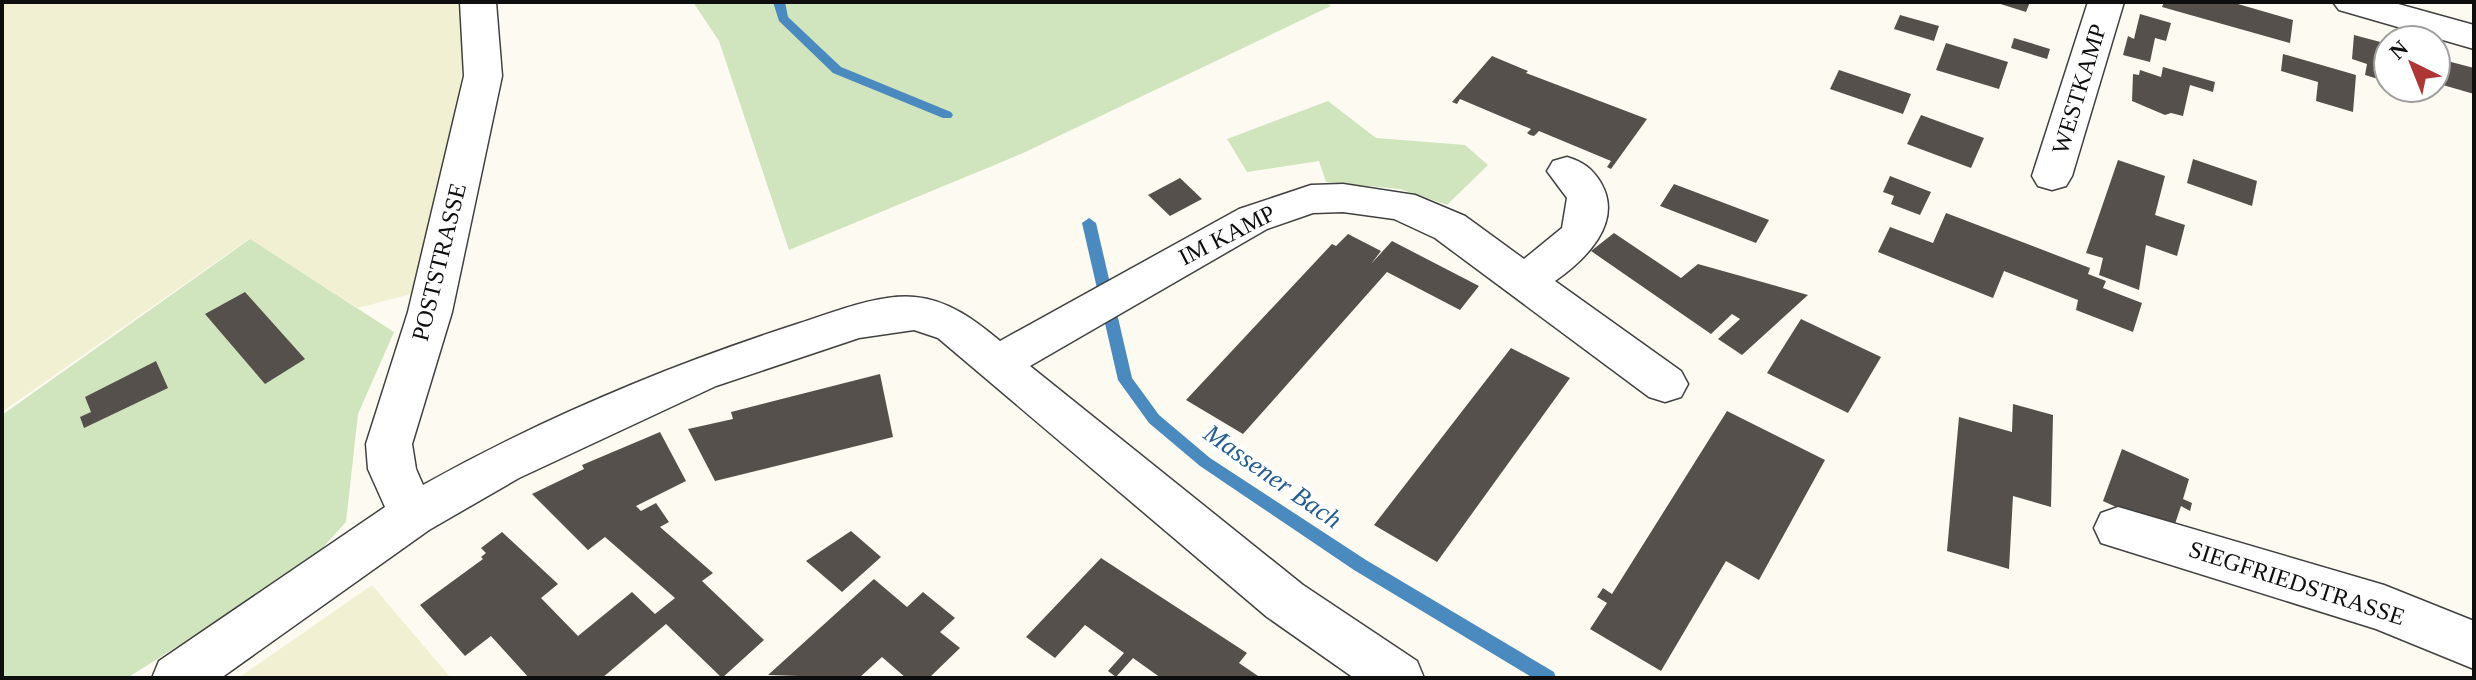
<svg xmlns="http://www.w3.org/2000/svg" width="2476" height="680" font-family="Georgia,serif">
  <rect width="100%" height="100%" fill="#fdfbf1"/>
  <g fill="#f1f0d3">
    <path d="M2,2H459L463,60L457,111L411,294L358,308L249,239L2,412Z"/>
    <path d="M372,585L451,678H238Z"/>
  </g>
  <g fill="#d0e4be">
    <path d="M693,2H1325L1331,6L1021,154L789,250L719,41Z"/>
    <path d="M1328,101L1376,138L1465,145L1488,165L1447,205L1400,189L1326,182L1319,161L1247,172L1227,139Z"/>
    <path d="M250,239L394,332L358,414L346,522L307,565L127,678H2V415Z"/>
  </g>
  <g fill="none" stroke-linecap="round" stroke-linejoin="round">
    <g fill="#4b8abe" fill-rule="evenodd">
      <path d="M773,2H785L788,17L841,67L951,112L953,115L951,118H943L833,73L779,21Z"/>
      <path d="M1089,218L1096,223L1132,378L1159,415L1210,458L1366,560L1554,672L1556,678H1533L1354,570L1200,466L1149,423L1118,380L1082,223Z"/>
    </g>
  </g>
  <g fill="#55504c">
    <path d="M1994,2H2030L2026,12Z"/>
    <path d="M2164,2H2231L2293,20L2290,43L2162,7Z"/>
    <path d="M2140,14L2171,23L2166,41L2155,38L2150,62L2123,55L2128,36L2134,39Z"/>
    <path d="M1900,15L1939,26L1934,41L1894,29Z"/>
    <path d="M2354,35L2388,44V82L2365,75L2367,64L2352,59Z"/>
    <path d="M2014,38L2050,49L2047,59L2011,48Z"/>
    <path d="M1946,43L2008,62L1999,89L1936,70Z"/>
    <path d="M2283,54L2356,75L2353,112L2316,101L2318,82L2281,71Z"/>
    <path d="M1492,56L1528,71L1526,73L1647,119L1611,169L1607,167L1611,161L1539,131L1534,136L1530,135L1527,133L1531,129L1460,99L1457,104L1452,102Z"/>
    <path d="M2436,58L2474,68V94L2436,83Z"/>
    <path d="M2163,67L2215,82L2213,92L2190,85L2183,116L2171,113L2165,115L2132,101L2133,74L2139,75L2140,70L2161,77Z"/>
    <path d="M1839,70L1911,94L1903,114L1830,89Z"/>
    <path d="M1921,115L1984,138L1971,168L1907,144Z"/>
    <path d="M2193,159L2257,181L2252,206L2187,183Z"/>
    <path d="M2118,160L2165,176L2155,215L2185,225L2177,256L2146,245L2139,290L2099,275L2103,258L2086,253Z"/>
    <path d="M1890,176L1931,192L1920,215L1891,204L1894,196L1883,192Z"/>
    <path d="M1180,178L1202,199L1170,216L1148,195Z"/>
    <path d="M1674,184L1769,220L1756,243L1660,206Z"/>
    <path d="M1946,213L2090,268L2088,274L2106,281L2103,288L2142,303L2133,332L2076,310L2078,300L2004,271L1993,298L1878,252L1890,227L1933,243Z"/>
    <path d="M1614,233L1681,278L1698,264L1808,295L1742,355L1718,339L1740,319L1732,314L1711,334L1591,251Z"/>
    <path d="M1348,234L1381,251L1371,264L1392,241L1479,286L1460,310L1387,272L1243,434L1186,400L1332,244L1336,246Z"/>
    <path d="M245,292L305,359L265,384L205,314Z"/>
    <path d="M1801,319L1881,357L1848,413L1767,373Z"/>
    <path d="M1511,348L1570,378L1437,562L1374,525Z"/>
    <path d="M156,361L168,388L84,428L80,417L91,412L85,397Z"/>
    <path d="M880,374L893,437L715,481L688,429L733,419L731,412Z"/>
    <path d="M2013,404L2053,415L2051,507L2013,496L2009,569L1947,551L1959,417L2012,432Z"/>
    <path d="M1727,411L1825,460L1759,580L1726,561L1661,671L1590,629L1607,603L1597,597L1603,588L1612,594Z"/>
    <path d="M660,432L686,481L636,506L641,511L656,503L669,522L660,527L713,573L702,581L764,640L722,678L666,624L602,678H529L491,636L465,656L420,605L483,559L481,557L486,553L481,548L502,532L558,584L541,598L578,636L632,592L655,614L675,598L605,537L588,550L532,494L584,469L582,465Z"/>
    <path d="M2122,449L2189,479L2183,499L2192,503L2190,511L2181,506L2172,533L2103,501Z"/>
    <path d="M851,531L881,557L842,592L806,561Z"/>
    <path d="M1101,558L1247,653L1239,663L1261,678H1161L1133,658L1116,677L1108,671L1124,653L1085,625L1055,658L1026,637Z"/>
    <path d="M874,579L907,607L923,592L955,618L940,632L960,648L929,678H906L882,657L859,678L768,675Z"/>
  </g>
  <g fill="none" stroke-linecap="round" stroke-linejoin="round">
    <defs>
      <g id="minor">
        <path d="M460,2H496L502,76L452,312L412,444L416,469L423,485C543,418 667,366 797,324C831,313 880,293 915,297C949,300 976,321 1000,341L1239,209L1311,185L1343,184L1415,195L1465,216L1524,259L1562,228L1567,198L1547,171L1553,161L1567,157C1583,162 1592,168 1601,183C1624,223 1585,260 1555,281L1681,371L1688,384L1681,397L1665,402L1649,397L1435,238L1394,219L1343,212L1313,213L1267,229L1030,366L1303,585L1417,661L1424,678H1354L1267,617L938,338L914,330L859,338L716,386L519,478L429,530L221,678H152L159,661L385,507L368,469L366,444L408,312L464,76Z"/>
        <path d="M2088,2H2124L2072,176L2066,186L2052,190L2038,186L2032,176Z"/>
        <path d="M2333,2H2391L2474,25V49L2339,10Z"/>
        <path d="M2118,507L2384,585L2474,621V669L2376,629L2101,543L2094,528L2101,513Z"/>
      </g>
    </defs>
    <use href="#minor" stroke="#414141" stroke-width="3"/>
    <use href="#minor" fill="#fff" fill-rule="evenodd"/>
  </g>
  <g text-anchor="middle" stroke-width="8" stroke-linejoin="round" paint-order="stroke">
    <g font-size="24" fill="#0e0e0e" stroke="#fff">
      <text transform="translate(2079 89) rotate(-73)" y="8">WESTKAMP</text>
      <text transform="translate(1227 235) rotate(-27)" y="8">IM KAMP</text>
      <text transform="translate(439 262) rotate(-76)" y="8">POSTSTRASSE</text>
      <text transform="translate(2297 583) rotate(18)" y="8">SIEGFRIEDSTRASSE</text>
    </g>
    <g font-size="26" font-style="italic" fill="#265d92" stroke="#fff">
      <text transform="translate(1273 476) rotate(35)" y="9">Massener Bach</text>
    </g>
  </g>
  <rect width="2476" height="680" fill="none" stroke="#0e0e0e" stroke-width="8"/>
  <g transform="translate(2412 64) rotate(317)"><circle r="38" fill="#ffffff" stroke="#9f9f9f" stroke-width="2"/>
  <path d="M0-6L14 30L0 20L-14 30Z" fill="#ae3736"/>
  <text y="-12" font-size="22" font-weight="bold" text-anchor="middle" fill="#0e0e0e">N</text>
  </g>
</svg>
